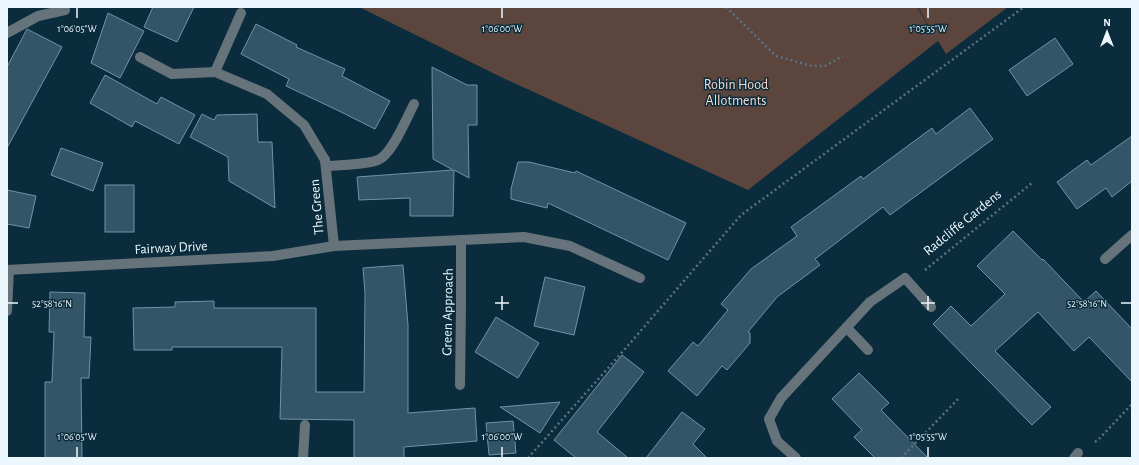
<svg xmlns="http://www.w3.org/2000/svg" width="1139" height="465" font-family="'Alegreya Sans',sans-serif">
  <rect width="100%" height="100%" fill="#0a2c3c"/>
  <path fill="#5b453c" d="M359,7H917L931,30L918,7H1008L946,54L938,41L748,190L505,79Z"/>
  <g fill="#345567" stroke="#7193a7">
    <path d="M153,7H194L177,42L144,27Z"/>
    <path d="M108,13L144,31L120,78L91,63Z"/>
    <path d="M256,24L297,45L296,47L345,69L342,76L390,101L375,129L335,109L286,86L289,79L241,54Z"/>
    <path d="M27,29L62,47L7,148V67Z"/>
    <path d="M1055,38L1073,64L1027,96L1009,70Z"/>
    <path d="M432,67L467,85H477V125H468L469,178L454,170L453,216H410V198L359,200L357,177L453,170L433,159Z"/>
    <path d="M105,75L157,104L161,97L195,115L179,144L135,121L132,127L90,103Z"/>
    <path d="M970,108L993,139L890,215L883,207L815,259L820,265L777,297L748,332L750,333V343L727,370L722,366L697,396L668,371L693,342L698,346L728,310L721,304L751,269L797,236L791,227L861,176L863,179L932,128L936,134Z"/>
    <path d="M202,114L214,120L217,115L257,114L258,142H272L275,208L229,181L228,157L190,137Z"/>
    <path d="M1132,136V181L1112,197L1106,188L1077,209L1057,182L1087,160L1091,165Z"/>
    <path d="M61,148L103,163L93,191L51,175Z"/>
    <path d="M518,162H529L575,173L576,171L686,223L668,260L548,203L547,208L511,199V189Z"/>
    <rect x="105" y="185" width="29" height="47"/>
    <path d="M7,190L36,196L29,228L7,224Z"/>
    <path d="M1013,231L1042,260L1043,259L1084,302L1096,291L1132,329V382L1089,337L1074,351L1038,312L995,351L1051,407L1032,425L933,324L951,306L971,326L1005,294L977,266Z"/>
    <path d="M403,265L408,325V413L475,408L477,441L404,447V458H354V420L280,419L282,347H172V350H134L133,308L175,307V302L214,301V308H316V392H364L365,293L363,268Z"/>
    <path d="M545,277L585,287L574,335L534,326Z"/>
    <path d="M50,292L85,293L84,337H91L89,378H81L82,458H45V382H52L54,332H49Z"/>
    <path d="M496,317L539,343L518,378L475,352Z"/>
    <path d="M622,355L644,372L597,432L628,458H576L554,440Z"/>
    <path d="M859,373L889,403L881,410L928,458H875L854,437L862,430L832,399Z"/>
    <path d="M560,402L540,433L500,407Z"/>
    <path d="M682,412L705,429L693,444L707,458H646Z"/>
    <path d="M513,421L516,453L489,455L486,423Z"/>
  </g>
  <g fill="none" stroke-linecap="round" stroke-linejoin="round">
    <g stroke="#597380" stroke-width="2.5" stroke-dasharray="2 3" stroke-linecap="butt">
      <path d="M726,7L776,56L812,66H825L843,56"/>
      <path d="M925,270L1032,183"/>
      <path d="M1095,442L1099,439L1132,404"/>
      <path d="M528,458L625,349L741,215L1024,7"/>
      <path d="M901,458L960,397"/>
    </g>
    <g stroke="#66737a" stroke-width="10">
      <path d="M7,33L38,16L65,10"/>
      <path d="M140,57L172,74L215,72L267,94L304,125L325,160"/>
      <path d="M215,72L241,13"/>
      <path d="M326,166C340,165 365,165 378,160C392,155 407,117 414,104"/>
      <path d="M460,385L461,305"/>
      <path d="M303,458L305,425"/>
    </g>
    <g stroke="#66737a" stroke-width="10">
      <path d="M325,160L334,246"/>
      <path d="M461,240V305"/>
      <path d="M1105,259L1132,235"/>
      <path d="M7,270L273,256L334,246L524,237L570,246L640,278"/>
      <path d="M7,311L9,270"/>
      <path d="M847,328L868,350"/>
      <path d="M796,458L777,441L769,419L781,398L870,302L905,278L931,307"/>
      <path d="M1074,458L1078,453"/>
    </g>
  </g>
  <path fill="none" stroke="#ecf7fd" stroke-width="1.5" d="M77,8V18M502,8V18M928,8V18M502,296V310M928,296V310M8,303H18M495,303H509M921,303H935M1121,303H1131M77,447V457M502,447V457M928,447V457"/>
  <g text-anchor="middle" stroke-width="3" stroke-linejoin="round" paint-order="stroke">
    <g font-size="14" fill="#fddacc" stroke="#0a2c3c">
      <text x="736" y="89">Robin Hood<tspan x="736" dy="16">Allotments</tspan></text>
    </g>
    <g font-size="14" fill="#ecf7fd" stroke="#0a2c3c">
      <text transform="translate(316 207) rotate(-95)" y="5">The Green</text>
      <text transform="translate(962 222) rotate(-39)" y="5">Radcliffe Gardens</text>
      <text transform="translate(171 247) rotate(-3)" y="5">Fairway Drive</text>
      <text transform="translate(447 312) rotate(-89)" y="5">Green Approach</text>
    </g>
  </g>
  <g font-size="10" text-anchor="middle" fill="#ecf7fd" stroke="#0a2c3c" stroke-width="3" stroke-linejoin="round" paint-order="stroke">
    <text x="77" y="32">1°06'05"W</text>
    <text x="502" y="32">1°06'00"W</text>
    <text x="928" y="32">1°05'55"W</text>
    <text x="52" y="307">52°58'16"N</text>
    <text x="1087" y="307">52°58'16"N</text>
    <text x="77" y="440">1°06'05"W</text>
    <text x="502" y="440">1°06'00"W</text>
    <text x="928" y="440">1°05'55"W</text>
  </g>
  <rect width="1139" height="465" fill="none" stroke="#ecf7fd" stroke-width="16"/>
  <g transform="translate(1107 32)" stroke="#0a2c3c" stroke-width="3" paint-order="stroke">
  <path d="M0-3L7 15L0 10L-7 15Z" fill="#ecf7fd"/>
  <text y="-6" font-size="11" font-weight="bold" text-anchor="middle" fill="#ecf7fd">N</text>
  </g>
</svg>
